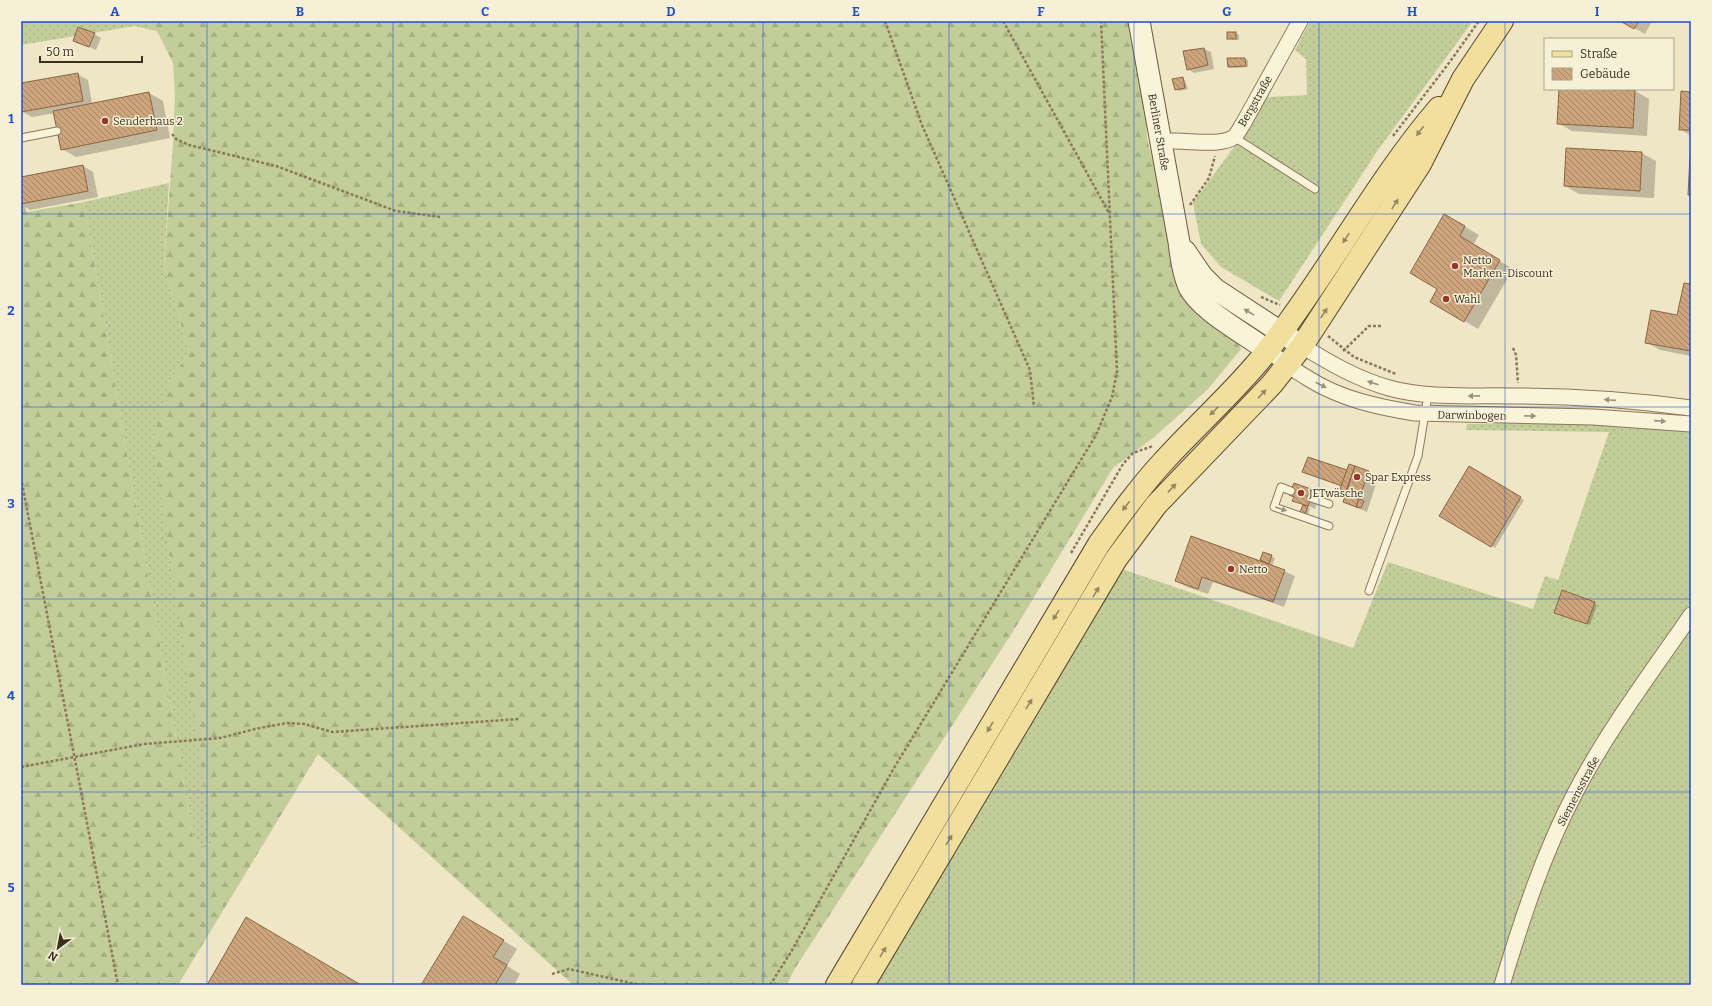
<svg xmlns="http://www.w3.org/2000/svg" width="1712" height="1006" font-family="Bitter,serif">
  <defs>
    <pattern id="grass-dots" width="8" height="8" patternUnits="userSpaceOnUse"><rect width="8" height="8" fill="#c2cd99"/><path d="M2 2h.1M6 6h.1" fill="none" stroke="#a7b083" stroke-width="1.8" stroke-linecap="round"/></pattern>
    <pattern id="forest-firs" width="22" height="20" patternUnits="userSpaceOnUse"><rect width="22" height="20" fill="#c2cd99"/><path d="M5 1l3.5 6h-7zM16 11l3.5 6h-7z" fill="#a7b083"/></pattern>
    <pattern id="building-back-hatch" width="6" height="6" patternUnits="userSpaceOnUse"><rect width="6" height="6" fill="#cda57c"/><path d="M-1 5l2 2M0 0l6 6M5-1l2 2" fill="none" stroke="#a78765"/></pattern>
  </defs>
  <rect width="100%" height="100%" fill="#efe6c6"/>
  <g fill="url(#grass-dots)">
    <path d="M21,21H147L157,31L134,26L21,45Z"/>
    <path d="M1310,21H1473L1378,150L1279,301L1221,267L1201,244L1193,203L1247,129L1261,101L1269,97L1307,95L1306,59L1295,50Z"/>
    <path d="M169,183L164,266L189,352L168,384L212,843L199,847L193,837L84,202Z"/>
    <path d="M1527,423C1582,423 1637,424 1691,431V985H872L1119,568L1353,648L1388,562L1533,609L1545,576L1558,580L1609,432L1466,430L1467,424Z"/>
  </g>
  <path fill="url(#forest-firs)" d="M147,21H1140L1147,138L1178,262L1233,335L1241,349L1208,389L1153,438L1113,468L1014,630L794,970L787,985H573L318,754L178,985H21V213L84,202L193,837L199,847L212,843L153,440L168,384L189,352L164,266L173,144L175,96L173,63L157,31Z"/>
  <g fill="#0003">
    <path d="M1622,21H1652L1645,34Z"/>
    <path d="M1236,33L1239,35V40L1228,39Z"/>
    <path d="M94,34L101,38L96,50L74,41Z"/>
    <path d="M1204,49L1211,52L1214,69L1194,73L1188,69L1185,52Z"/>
    <path d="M1228,59H1245L1248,60V67L1232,68L1229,66Z"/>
    <path d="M77,74L88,80L92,104L149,93L163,101L170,138L76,157L62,149L55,113L32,117L21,111V84Z"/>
    <path d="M1182,78L1185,80L1188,89L1179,91L1176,89Z"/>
    <path d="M1560,89L1635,91L1649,99L1647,136L1572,131L1558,123Z"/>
    <path d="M1691,93V136L1680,129Z"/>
    <path d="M1567,149L1642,153L1656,161L1654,198L1579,194L1565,186Z"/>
    <path d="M83,166L93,172L98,197L30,210L25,207L27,214L21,215V178Z"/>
    <path d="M1445,215L1479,235L1473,245L1513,269L1478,329L1431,301L1439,289Z"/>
    <path d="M1691,285V356L1660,350L1646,342L1678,316Z"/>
    <path d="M1350,466L1378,478L1367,512L1344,502L1348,492L1342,489L1343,486L1303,472H1348Z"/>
    <path d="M1469,467L1524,500L1495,548L1440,516Z"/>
    <path d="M1313,491L1320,495L1315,509L1294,500L1295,497Z"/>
    <path d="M1303,506L1310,508L1308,515L1304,514Z"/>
    <path d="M1264,553L1275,558L1272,566L1295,576L1284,607L1213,582L1208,594L1187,587L1176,581L1261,562Z"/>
    <path d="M1594,603L1597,605L1590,625L1558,614Z"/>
    <path d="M477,925L517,949L507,966L520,974L514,985H422Z"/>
  </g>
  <g fill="url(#building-back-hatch)" stroke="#8a6541">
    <path d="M1620,21H1639L1634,29Z"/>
    <path d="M78,27L95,33L89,47L73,41Z"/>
    <rect x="1227" y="32" width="9" height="7"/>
    <path d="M1204,48L1208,65L1187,70L1183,51Z"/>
    <path d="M1227,58H1245L1246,66L1228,67Z"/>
    <path d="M78,73L83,101L21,112V83Z"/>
    <path d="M1183,77L1185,88L1175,90L1172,79Z"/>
    <path d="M1559,89L1635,90L1633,128L1557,124Z"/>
    <path d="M1681,91L1691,92V130H1679Z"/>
    <path d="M149,92L157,130L61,150L53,111Z"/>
    <path d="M1566,148L1642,152L1640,191L1564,186Z"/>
    <path d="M1690,156H1691V195H1688Z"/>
    <path d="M83,165L88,191L21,204V177Z"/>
    <path d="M1444,214L1465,226L1460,236L1500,260L1464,322L1430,302L1437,289L1410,273Z"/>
    <path d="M1684,283L1691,284V351L1645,343L1651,310L1677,315Z"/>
    <path d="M1308,457L1347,470L1342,486L1302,472Z"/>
    <path d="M1349,464L1355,466L1346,491L1340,489Z"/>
    <path d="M1355,466L1369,471L1356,507L1343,502Z"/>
    <path d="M1469,466L1521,497L1491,547L1439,516Z"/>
    <path d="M1294,483L1314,490L1308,506L1292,501L1294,497L1289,495Z"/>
    <path d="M1359,499L1364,501L1361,508L1356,507Z"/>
    <path d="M1303,505L1308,506L1305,514L1300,512Z"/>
    <path d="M1191,536L1285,570L1273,602L1202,577L1198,589L1175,581Z"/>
    <path d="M1263,552L1272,555L1269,564L1260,560Z"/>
    <path d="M1562,590L1595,602L1587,624L1554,613Z"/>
    <path d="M463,916L504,940L493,957L507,965L495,985H421Z"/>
    <path d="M246,917L361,985H207Z"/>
  </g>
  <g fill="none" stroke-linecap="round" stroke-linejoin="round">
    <defs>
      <g id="lane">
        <path d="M1234,137L1315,189"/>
        <path d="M21,138L57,131"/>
        <path d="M1291,491L1281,487L1274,507L1329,526"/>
        <path d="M1311,498L1329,504"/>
        <path d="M1369,591L1418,456L1428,395"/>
      </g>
      <g id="street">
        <path d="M1161,142C1181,138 1219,148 1234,137C1238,134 1240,128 1243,124L1300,21"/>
        <path d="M1302,346C1330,363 1357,379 1389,388C1429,399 1471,395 1512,396C1572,396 1632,400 1691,408"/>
        <path d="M1268,351C1281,360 1295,371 1309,379C1341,399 1378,407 1415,413L1593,417L1691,424"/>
        <path d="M1502,985C1522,919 1543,854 1575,793C1608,730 1651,673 1691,615"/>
      </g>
      <g id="secondary">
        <path d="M1139,21L1179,242C1181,258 1183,273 1189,287C1200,310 1246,334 1268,351"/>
        <path d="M1185,251L1202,276L1215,289L1302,346"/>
      </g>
      <g id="primary">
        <path d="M837,985L1099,544C1119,516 1139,488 1162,463C1197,424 1236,391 1268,350C1329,272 1375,183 1439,108"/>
        <path d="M863,985L1116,559L1156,505L1272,384L1302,346L1420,164L1463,79L1502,21"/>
      </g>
    </defs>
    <use href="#lane" stroke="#8a795b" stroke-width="9"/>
    <use href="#street" stroke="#8a795b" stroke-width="17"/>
    <use href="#secondary" stroke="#6c5a3e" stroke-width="23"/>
    <use href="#primary" stroke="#58462f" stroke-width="24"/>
    <g stroke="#8a795b" stroke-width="2.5" stroke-dasharray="3 2" stroke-linecap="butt">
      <path d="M885,21L922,125L1030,370L1034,407"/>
      <path d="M1003,21L1109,213"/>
      <path d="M172,134L176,139L189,145L276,166L396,211L440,217"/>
      <path d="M1393,136L1449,63L1479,21"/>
      <path d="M1190,205L1209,178L1215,156"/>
      <path d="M1261,297L1280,305"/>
      <path d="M1328,336L1354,357L1396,374"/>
      <path d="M1513,348L1516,355L1518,383"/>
      <path d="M1343,351L1369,326H1382"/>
      <path d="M21,478L118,985"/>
      <path d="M1071,553L1123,464L1133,453L1153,446"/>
      <path d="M21,767L144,744L220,738L255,729L287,723L304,724L332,732L519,719"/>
      <path d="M552,974L569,969L640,985"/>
      <path d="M770,985L791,952L894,768L1096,435L1112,397L1117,372L1101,21"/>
    </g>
    <use href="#lane" stroke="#f9f3d9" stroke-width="7"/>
    <use href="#street" stroke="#f9f3d9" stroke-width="15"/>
    <use href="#secondary" stroke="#f9f3d9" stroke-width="21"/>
    <use href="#primary" stroke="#f1df9e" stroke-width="22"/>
  </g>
  <defs><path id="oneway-solid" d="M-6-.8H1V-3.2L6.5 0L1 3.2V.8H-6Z"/></defs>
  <g fill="#96875e">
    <use href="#oneway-solid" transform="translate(1420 131) rotate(127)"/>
    <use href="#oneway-solid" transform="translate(1395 204) rotate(-58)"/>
    <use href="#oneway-solid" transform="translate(1346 238) rotate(124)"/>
    <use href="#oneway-solid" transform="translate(1324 313) rotate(-57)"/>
    <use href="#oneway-solid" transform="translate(1262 394) rotate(-47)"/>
    <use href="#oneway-solid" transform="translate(1214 411) rotate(135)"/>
    <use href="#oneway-solid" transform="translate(1172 488) rotate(-47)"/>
    <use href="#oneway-solid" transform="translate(1126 506) rotate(128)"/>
    <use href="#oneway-solid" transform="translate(1096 592) rotate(-59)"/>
    <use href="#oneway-solid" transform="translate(1056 615) rotate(121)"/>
    <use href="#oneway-solid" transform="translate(1029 704) rotate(-59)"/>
    <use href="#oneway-solid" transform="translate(990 727) rotate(120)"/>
    <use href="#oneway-solid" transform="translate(949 840) rotate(-59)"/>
    <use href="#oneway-solid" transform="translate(883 952) rotate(-59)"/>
  </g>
  <g fill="#9a917c">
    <use href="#oneway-solid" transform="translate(1249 312) rotate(-149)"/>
    <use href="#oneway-solid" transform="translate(1373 383) rotate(-162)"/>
    <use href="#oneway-solid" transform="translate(1321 385) rotate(27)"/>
    <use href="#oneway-solid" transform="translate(1474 396) rotate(179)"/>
    <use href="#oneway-solid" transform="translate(1610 400) rotate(-176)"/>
    <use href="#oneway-solid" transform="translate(1530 416) rotate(1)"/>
    <use href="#oneway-solid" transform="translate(1660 421) rotate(4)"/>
    <use href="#oneway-solid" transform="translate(1281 509) rotate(19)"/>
  </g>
  <path fill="none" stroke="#1d4ed8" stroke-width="1" stroke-opacity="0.55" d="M207,21V985M393,21V985M578,21V985M763,21V985M949,21V985M1134,21V985M1319,21V985M1505,21V985M21,214H1691M21,407H1691M21,599H1691M21,792H1691"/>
  <g fill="#9a352b" stroke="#f6f0d6" stroke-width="1.5">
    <circle cx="105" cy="121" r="4"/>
    <circle cx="1455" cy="266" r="4"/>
    <circle cx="1446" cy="299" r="4"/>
    <circle cx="1357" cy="477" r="4"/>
    <circle cx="1301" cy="493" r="4"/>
    <circle cx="1231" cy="569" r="4"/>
  </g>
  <g text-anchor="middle" stroke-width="3" stroke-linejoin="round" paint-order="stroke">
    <g font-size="11" fill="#3a2f1f" stroke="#f6f0d6">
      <text transform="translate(1255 101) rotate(-60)" y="4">Bergstraße</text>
      <text transform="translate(1159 132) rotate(80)" y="4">Berliner Straße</text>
      <text transform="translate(1472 415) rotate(1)" y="4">Darwinbogen</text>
      <text transform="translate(1578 791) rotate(-62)" y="4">Siemensstraße</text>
    </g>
    <g font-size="11" fill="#3a2f1f" stroke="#f6f0d6" text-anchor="start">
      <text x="113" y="125">Senderhaus 2</text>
      <text x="1463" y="264">Netto<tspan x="1463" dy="13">Marken-Discount</tspan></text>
      <text x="1454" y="303">Wahl</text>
      <text x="1365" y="481">Spar Express</text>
      <text x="1309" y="497">JETwäsche</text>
      <text x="1239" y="573">Netto</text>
    </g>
  </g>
  <rect width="1712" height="1006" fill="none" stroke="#f6f0d6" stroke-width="44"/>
  <rect x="1544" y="38" width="130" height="52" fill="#f6f0d6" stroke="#aba38d"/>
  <rect x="1552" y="51" width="20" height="6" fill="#f1df9e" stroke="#aba38d"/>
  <text x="1580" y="58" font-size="12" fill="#3a2f1f">Straße</text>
  <rect x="1552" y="68" width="20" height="12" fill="url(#building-back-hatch)" stroke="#aba38d"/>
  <text x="1580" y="78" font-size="12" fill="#3a2f1f">Gebäude</text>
  <g transform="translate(58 948) rotate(212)" stroke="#f6f0d6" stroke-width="3" paint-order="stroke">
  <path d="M0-3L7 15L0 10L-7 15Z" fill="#3a2f1f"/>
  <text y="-6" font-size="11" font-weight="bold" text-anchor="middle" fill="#3a2f1f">N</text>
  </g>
  <path d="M40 56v6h102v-6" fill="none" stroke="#3a2f1f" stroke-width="2"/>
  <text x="46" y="56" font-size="12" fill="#3a2f1f" stroke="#f6f0d6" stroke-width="3" paint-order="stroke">50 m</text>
  <rect x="22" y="22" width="1668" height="962" fill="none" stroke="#1d4ed8" stroke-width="1.5"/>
  <g font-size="13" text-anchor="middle" font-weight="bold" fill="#1d4ed8">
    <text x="115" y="16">A</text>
    <text x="300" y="16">B</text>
    <text x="485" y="16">C</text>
    <text x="671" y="16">D</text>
    <text x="856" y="16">E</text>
    <text x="1041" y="16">F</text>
    <text x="1227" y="16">G</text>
    <text x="1412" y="16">H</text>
    <text x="1597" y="16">I</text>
    <text x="11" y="123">1</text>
    <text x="11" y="315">2</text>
    <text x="11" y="508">3</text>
    <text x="11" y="700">4</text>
    <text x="11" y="892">5</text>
  </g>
</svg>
